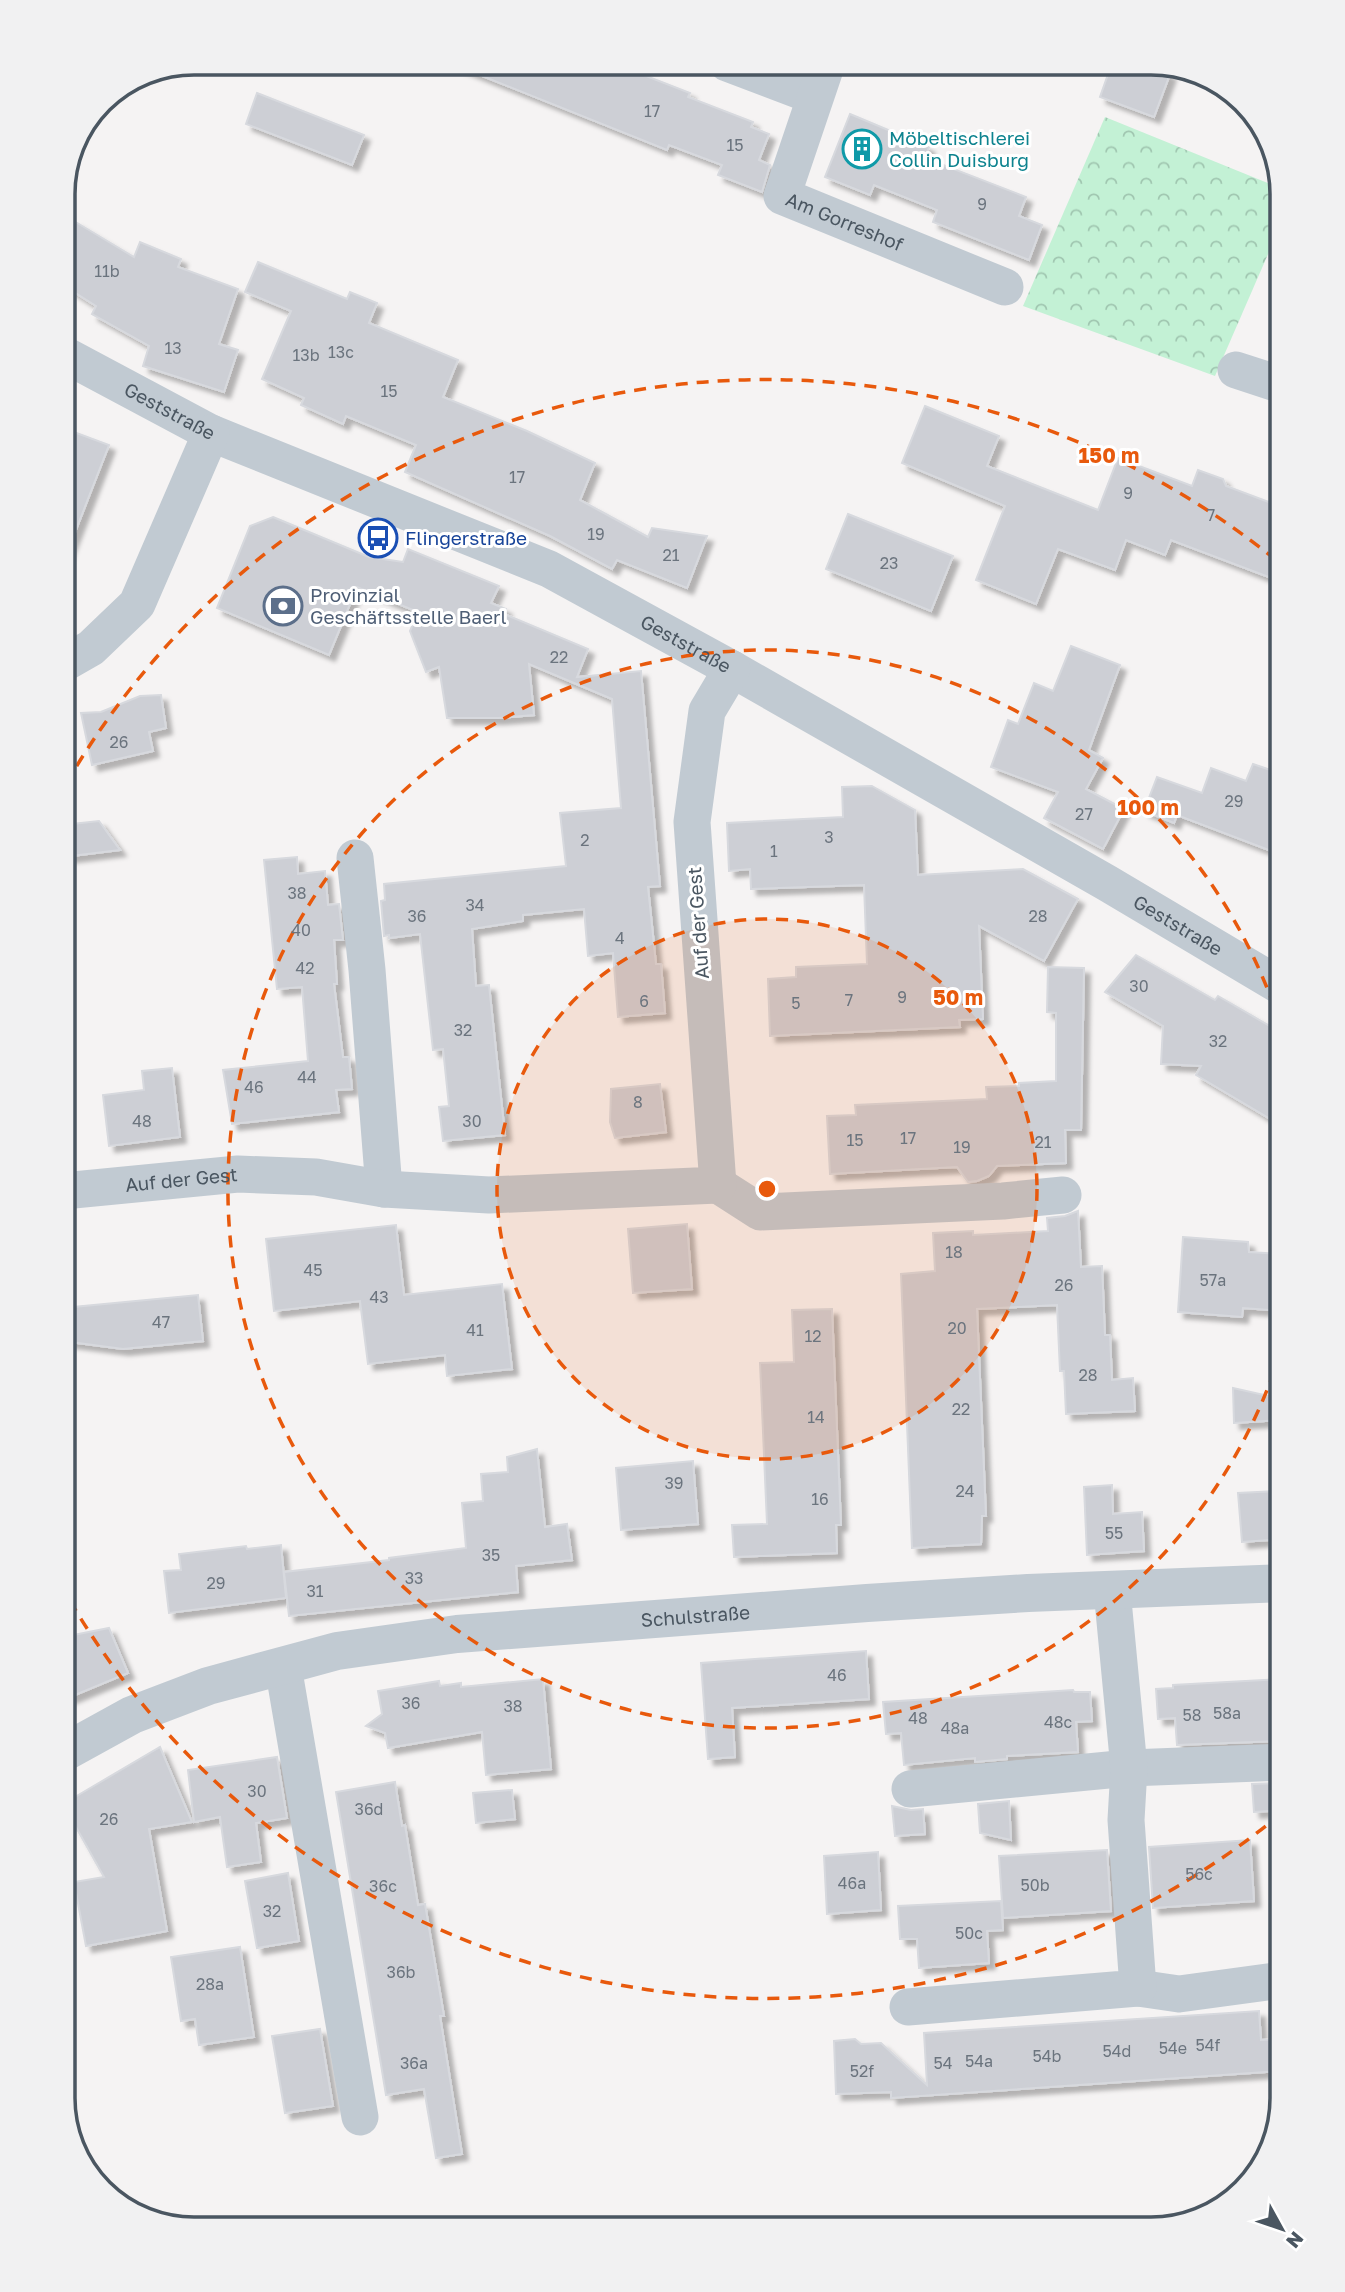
<svg xmlns="http://www.w3.org/2000/svg" width="1345" height="2292" font-family="'Golos Text',sans-serif">
  <defs>
    <pattern id="park-crowns" width="20" height="18" patternUnits="userSpaceOnUse" patternTransform="scale(1.75)"><rect width="20" height="18" fill="#c3f1d5"/><path d="M2 6a3 3 0 1 1 6 0M12 15a3 3 0 1 1 6 0" fill="none" stroke="#a0c6b0"/></pattern>
    <filter id="shadow"><feDropShadow dx="6" dy="6" stdDeviation="2" flood-color="#0004"/></filter>
  </defs>
  <rect width="100%" height="100%" fill="#f5f3f3"/>
  <path fill="url(#park-crowns)" d="M1105,117L1280,188L1282,222L1215,376L1023,306Z"/>
  <g fill="#cdcfd5" stroke="#d7d9de" stroke-width="2" filter="url(#shadow)">
    <path d="M450,63H613L690,93L688,97L753,122L751,127L769,134L759,160L770,165L762,192L718,175L722,165L669,145L667,150Z"/>
    <path d="M1112,63H1142L1170,74L1154,117L1100,97Z"/>
    <path d="M257,93L364,135L352,165L246,124Z"/>
    <path d="M850,114L929,147L925,158L1026,197L1019,216L1042,225L1029,260L933,222L937,210L874,185L870,195L825,177Z"/>
    <path d="M74,221L134,257L140,242L181,259L178,267L238,289L219,344L238,350L224,392L143,366L149,346L92,314L96,306L63,285V239Z"/>
    <path d="M258,262L347,299L350,292L377,303L369,323L458,360L443,397L527,431L595,463L580,500L648,537L652,528L707,536L687,588L617,560L612,569L550,536L405,472L416,445L346,416L343,424L301,405L304,398L262,379L291,311L245,292Z"/>
    <path d="M925,406L999,436L987,466L1098,510L1118,458L1192,486L1198,470L1223,479L1226,486L1282,507V582L1171,540L1165,555L1126,540L1115,570L1058,549L1036,604L976,580L1005,506L902,463Z"/>
    <path d="M63,428L109,445L65,558H63Z"/>
    <path d="M848,514L953,556L931,611L826,569Z"/>
    <path d="M273,517L369,557L403,562L408,549L499,586L491,603L506,609L504,614L588,649L577,677L641,671L660,886L648,887L656,964H661L665,1013L618,1017L613,953L588,956L584,909L523,915V921L472,929L476,986L489,985L505,1135L443,1141L439,1107L449,1106L443,1049L433,1050L420,934L389,938V935L384,936L381,901L385,900L384,884L566,866L560,813L621,808L612,699L529,664L534,715L499,718H447L439,667L426,672L410,631L418,612L357,587L329,655L217,608L250,526Z"/>
    <path d="M1071,646L1120,665L1089,750L1103,758L1086,789L1124,809L1103,849L1044,818L1058,792L991,767L1008,720L1018,724L1034,683L1053,691Z"/>
    <path d="M161,695L166,728L149,732L153,751L92,765L81,713L101,712L140,696Z"/>
    <path d="M1253,764L1282,774V855L1177,815L1174,823L1144,811L1157,777L1202,793L1211,768L1246,781Z"/>
    <path d="M872,786L915,810L918,875L1023,869L1078,899L1044,961L979,926L983,1019L959,1020L960,1027L770,1036L768,979L796,977V967L867,964L864,885L751,889L750,869L729,871L727,823L843,817L842,787Z"/>
    <path d="M99,821L120,850L63,857V825Z"/>
    <path d="M297,857L298,874L325,871L328,905L339,904L343,940H334L337,984H334L343,1057H349L352,1089L336,1090L339,1112L232,1124L223,1070L308,1061L302,987L277,989L264,860Z"/>
    <path d="M1136,955L1215,1000L1218,996L1282,1033V1126L1196,1075L1201,1066L1161,1064L1163,1026L1105,992Z"/>
    <path d="M1048,967L1084,968L1081,1130H1065L1066,1163L997,1166L989,1176L977,1181L968,1182L957,1167L830,1174L827,1116L856,1115L855,1105L987,1099L986,1087L1019,1086V1083L1056,1081V1013L1047,1012Z"/>
    <path d="M172,1068L180,1137L109,1146L103,1095L144,1090L142,1071Z"/>
    <path d="M660,1084L666,1132L615,1138L610,1122L611,1089Z"/>
    <path d="M1078,1211L1081,1267L1102,1266L1105,1335H1110L1112,1380L1133,1378L1135,1411L1066,1414L1064,1371H1060L1057,1305L977,1309L986,1516H982L981,1544L912,1548L901,1274L935,1271L933,1233L973,1231V1235L1048,1231L1047,1218L1065,1216Z"/>
    <path d="M687,1224L692,1289L633,1293L628,1229Z"/>
    <path d="M396,1225L404,1295L502,1284L512,1369L447,1376L445,1355L368,1364L360,1301L274,1311L266,1239Z"/>
    <path d="M1183,1237L1248,1242L1249,1252L1282,1254V1311L1243,1308L1242,1317L1178,1312Z"/>
    <path d="M198,1295L203,1341L123,1349L63,1341V1308Z"/>
    <path d="M832,1309L841,1525H836L837,1553L734,1557L732,1525L767,1524L760,1363L794,1362L792,1310Z"/>
    <path d="M1233,1388L1282,1399V1420L1234,1423Z"/>
    <path d="M537,1449L545,1527L567,1524L572,1560L516,1566L518,1592L289,1616L284,1572L389,1560V1558L466,1548L462,1503L483,1501L481,1474L508,1472L507,1457Z"/>
    <path d="M693,1461L698,1524L621,1530L616,1468Z"/>
    <path d="M1112,1485L1113,1514L1142,1512L1144,1551L1087,1555L1084,1487Z"/>
    <path d="M1280,1491L1282,1539L1242,1542L1238,1493Z"/>
    <path d="M281,1545L286,1598L169,1613L164,1571L181,1570L179,1554L246,1546L247,1549Z"/>
    <path d="M109,1628L128,1673L63,1700V1637Z"/>
    <path d="M866,1651L869,1699L732,1708L735,1757L708,1759L701,1663Z"/>
    <path d="M543,1679L551,1769L486,1775L482,1732L388,1748L385,1733L366,1726L382,1714L378,1691L439,1681L440,1686L461,1683V1687Z"/>
    <path d="M1282,1679V1741L1177,1745L1175,1718L1158,1719L1156,1689L1173,1688V1685Z"/>
    <path d="M1073,1690L1074,1692H1090L1092,1721L1076,1722L1078,1752L1007,1756V1759L975,1762V1758L904,1765L901,1733L886,1734L883,1702Z"/>
    <path d="M160,1747L192,1822L149,1829L167,1931L86,1946L74,1882L104,1877L63,1804Z"/>
    <path d="M277,1757L287,1818L256,1823L261,1862L227,1867L220,1817L194,1822L188,1770Z"/>
    <path d="M395,1782L402,1826L405,1825L418,1905L425,1904L444,2016H440L462,2154L436,2158L424,2089L386,2095L336,1792Z"/>
    <path d="M1282,1783V1810L1254,1812L1252,1784Z"/>
    <path d="M512,1790L515,1819L476,1823L473,1793Z"/>
    <path d="M1009,1801L1011,1840L980,1833L978,1804Z"/>
    <path d="M892,1806L911,1810L923,1809L925,1834L895,1836Z"/>
    <path d="M1250,1840L1254,1901L1153,1908L1149,1847Z"/>
    <path d="M1107,1850L1111,1911L1003,1918L999,1856Z"/>
    <path d="M878,1852L881,1910L827,1914L824,1856Z"/>
    <path d="M288,1873L299,1941L257,1948L245,1881Z"/>
    <path d="M1001,1901L1003,1930L987,1931L989,1963L919,1968L917,1939H900L898,1906Z"/>
    <path d="M240,1947L254,2037L199,2045L195,2019L181,2021L171,1957Z"/>
    <path d="M1259,2011L1261,2040L1282,2039V2071L891,2098V2092L836,2094L834,2041L855,2039L861,2044L881,2043L927,2085L924,2033Z"/>
    <path d="M320,2029L333,2106L285,2113L272,2036Z"/>
  </g>
  <g fill="none" stroke-linecap="round" stroke-linejoin="round">
    <g stroke="#c1cad2" stroke-width="37">
      <path d="M727,63L814,96"/>
      <path id="s1" d="M827,63L782,196L1005,287"/>
      <path id="s2" d="M63,354L211,433L549,569L732,669L1107,883L1282,987"/>
      <path d="M1236,370L1282,385"/>
      <path d="M63,664L91,648L137,604L211,433"/>
      <path d="M355,858L367,970L384,1189"/>
      <path d="M718,1185L760,1212L1003,1201L1063,1195"/>
      <path id="s3" d="M63,1191L238,1174L316,1177L384,1189L489,1195L718,1185L692,822L707,711L732,669"/>
      <path d="M283,1666L360,2117"/>
      <path d="M910,1789L1129,1768L1282,1762"/>
      <path d="M1138,1988L1179,1994L1282,1980"/>
      <path d="M908,2007L1138,1988L1126,1820L1129,1768L1112,1590"/>
    </g>
    <path stroke="#c1cad2" stroke-width="38" id="s4" d="M63,1753L132,1715L208,1686L337,1651L457,1634L867,1603L1028,1593L1282,1583"/>
  </g>
  <circle cx="767" cy="1189" r="270" fill="#e8590c" fill-opacity=".12"/>
  <g fill="none" stroke="#e8590c" stroke-width="3.5" stroke-dasharray="12 9">
    <circle cx="767" cy="1189" r="270"/>
    <path d="M1281 1351A539 539 0 1 1 1281 1027"/>
    <path d="M1282 1813A809 809 0 0 1 66 1594M66 784A809 809 0 0 1 1282 565"/>
  </g>
  <defs>
    <symbol id="building-ring" viewBox="-11 -11 22 22"><circle r="9.5" fill="#fff" stroke="#0f9aa8" stroke-width="1.5"/><path d="M-4-6H4V6H1V3H-1V6H-4ZM-2.5-4.3h1.7v1.8h-1.7ZM.8-4.3h1.7v1.8H.8ZM-2.5-1h1.7V.8h-1.7ZM.8-1h1.7V.8H.8Z" fill="#0f9aa8"/></symbol>
    <symbol id="bus-ring" viewBox="-11 -11 22 22"><circle r="9.5" fill="#fff" stroke="#1a4fb4" stroke-width="1.5"/><path d="M-5-6H5V4H4V6H2V4H-2V6H-4V4H-5ZM-3.5-4V0h7V-4ZM-3.5 1.2v1.5H-2V1.2ZM2 1.2v1.5H3.5V1.2Z" fill="#1a4fb4"/></symbol>
    <symbol id="bank-ring" viewBox="-11 -11 22 22"><circle r="9.5" fill="#fff" stroke="#5c6f8a" stroke-width="1.5"/><path d="M-6-4H6V4H-6ZM0-2.3a2.3 2.3 0 1 0 0 4.6a2.3 2.3 0 1 0 0-4.6Z" fill="#5c6f8a"/></symbol>
  </defs>
  <g fill-rule="evenodd">
    <use href="#building-ring" x="840" y="127" width="44" height="44"/>
    <use href="#bus-ring" x="356" y="516" width="44" height="44"/>
    <use href="#bank-ring" x="261" y="584" width="44" height="44"/>
  </g>
  <g text-anchor="middle" stroke-width="6" stroke-linejoin="round" paint-order="stroke">
    <g font-size="16" fill="#6b747e">
      <text x="652" y="117">17</text>
      <text x="735" y="151">15</text>
      <text x="982" y="210">9</text>
      <text x="107" y="277">11b</text>
      <text x="173" y="354">13</text>
      <text x="341" y="358">13c</text>
      <text x="306" y="361">13b</text>
      <text x="389" y="397">15</text>
      <text x="517" y="483">17</text>
      <text x="1128" y="499">9</text>
      <text x="1211" y="521">7</text>
      <text x="596" y="540">19</text>
      <text x="671" y="561">21</text>
      <text x="889" y="569">23</text>
      <text x="559" y="663">22</text>
      <text x="119" y="748">26</text>
      <text x="1234" y="807">29</text>
      <text x="1084" y="820">27</text>
      <text x="829" y="843">3</text>
      <text x="585" y="846">2</text>
      <text x="774" y="857">1</text>
      <text x="297" y="899">38</text>
      <text x="475" y="911">34</text>
      <text x="417" y="922">36</text>
      <text x="1038" y="922">28</text>
      <text x="301" y="936">40</text>
      <text x="620" y="944">4</text>
      <text x="305" y="974">42</text>
      <text x="1139" y="992">30</text>
      <text x="902" y="1003">9</text>
      <text x="849" y="1006">7</text>
      <text x="644" y="1007">6</text>
      <text x="796" y="1009">5</text>
      <text x="463" y="1036">32</text>
      <text x="1218" y="1047">32</text>
      <text x="307" y="1083">44</text>
      <text x="254" y="1093">46</text>
      <text x="638" y="1108">8</text>
      <text x="142" y="1127">48</text>
      <text x="472" y="1127">30</text>
      <text x="908" y="1144">17</text>
      <text x="855" y="1146">15</text>
      <text x="1043" y="1148">21</text>
      <text x="962" y="1153">19</text>
      <text x="954" y="1258">18</text>
      <text x="313" y="1276">45</text>
      <text x="1213" y="1286">57a</text>
      <text x="1064" y="1291">26</text>
      <text x="379" y="1303">43</text>
      <text x="161" y="1328">47</text>
      <text x="957" y="1334">20</text>
      <text x="475" y="1336">41</text>
      <text x="813" y="1342">12</text>
      <text x="1088" y="1381">28</text>
      <text x="961" y="1415">22</text>
      <text x="816" y="1423">14</text>
      <text x="674" y="1489">39</text>
      <text x="965" y="1497">24</text>
      <text x="820" y="1505">16</text>
      <text x="1114" y="1539">55</text>
      <text x="491" y="1561">35</text>
      <text x="414" y="1584">33</text>
      <text x="216" y="1589">29</text>
      <text x="315" y="1597">31</text>
      <text x="837" y="1681">46</text>
      <text x="411" y="1709">36</text>
      <text x="513" y="1712">38</text>
      <text x="1227" y="1719">58a</text>
      <text x="1192" y="1721">58</text>
      <text x="918" y="1724">48</text>
      <text x="1058" y="1728">48c</text>
      <text x="955" y="1734">48a</text>
      <text x="257" y="1797">30</text>
      <text x="369" y="1815">36d</text>
      <text x="109" y="1825">26</text>
      <text x="1199" y="1880">56c</text>
      <text x="852" y="1889">46a</text>
      <text x="1035" y="1891">50b</text>
      <text x="383" y="1892">36c</text>
      <text x="272" y="1917">32</text>
      <text x="969" y="1939">50c</text>
      <text x="401" y="1978">36b</text>
      <text x="210" y="1990">28a</text>
      <text x="1208" y="2051">54f</text>
      <text x="1173" y="2054">54e</text>
      <text x="1117" y="2057">54d</text>
      <text x="1047" y="2062">54b</text>
      <text x="979" y="2067">54a</text>
      <text x="414" y="2069">36a</text>
      <text x="943" y="2069">54</text>
      <text x="862" y="2077">52f</text>
    </g>
    <g font-size="19" fill="#0d838f" stroke="#fff" text-anchor="start">
      <text x="889" y="145">Möbeltischlerei<tspan x="889" dy="22">Collin Duisburg</tspan></text>
    </g>
    <g font-size="19" fill="#4a5661" stroke="#fff">
      <text dy="7" stroke="none"><textPath href="#s1" startOffset="208">Am Gorreshof</textPath></text>
      <text dy="7" stroke="none"><textPath href="#s2" startOffset="121">Geststraße</textPath></text>
      <text dy="7" stroke="none"><textPath href="#s2" startOffset="688">Geststraße</textPath></text>
      <text transform="translate(698 923) rotate(-94)" y="7">Auf der Gest</text>
      <text dy="7" stroke="none"><textPath href="#s2" startOffset="1255">Geststraße</textPath></text>
      <text dy="7" stroke="none"><textPath href="#s3" startOffset="119">Auf der Gest</textPath></text>
      <text dy="7" stroke="none"><textPath href="#s4" startOffset="654">Schulstraße</textPath></text>
    </g>
    <g font-size="19" fill="#164399" stroke="#fff" text-anchor="start">
      <text x="405" y="545">Flingerstraße</text>
    </g>
    <g font-size="19" fill="#4e5e75" stroke="#fff" text-anchor="start">
      <text x="310" y="602">Provinzial<tspan x="310" dy="22">Geschäftsstelle Baerl</tspan></text>
    </g>
  </g>
  <path d="M0 0H1345V2292H0ZM194 75H1151A119 119 0 0 1 1270 194V2098A119 119 0 0 1 1151 2217H194A119 119 0 0 1 75 2098V194A119 119 0 0 1 194 75Z" fill="#f1f1f2" fill-rule="evenodd"/>
  <path fill="none" stroke="#4a5661" stroke-width="3.5" d="M194 75H1151A119 119 0 0 1 1270 194V2098A119 119 0 0 1 1151 2217H194A119 119 0 0 1 75 2098V194A119 119 0 0 1 194 75Z"/>
  <circle cx="767" cy="1189" r="10" fill="#e8590c" stroke="#fff" stroke-width="3.5"/>
  <g font-size="21" text-anchor="middle" font-weight="bold" fill="#e8590c" stroke="#fff" stroke-width="6" stroke-linejoin="round" paint-order="stroke">
    <text x="1109" y="463">150 m</text>
    <text x="1148" y="815">100 m</text>
    <text x="958" y="1005">50 m</text>
  </g>
  <g transform="translate(1282 2229) rotate(130)" stroke="#ffffff" stroke-width="5" paint-order="stroke">
  <path d="M0-5L12 26L0 18L-12 26Z" fill="#4a5661"/>
  <text y="-10" font-size="19" font-weight="bold" text-anchor="middle" fill="#4a5661">N</text>
  </g>
</svg>
